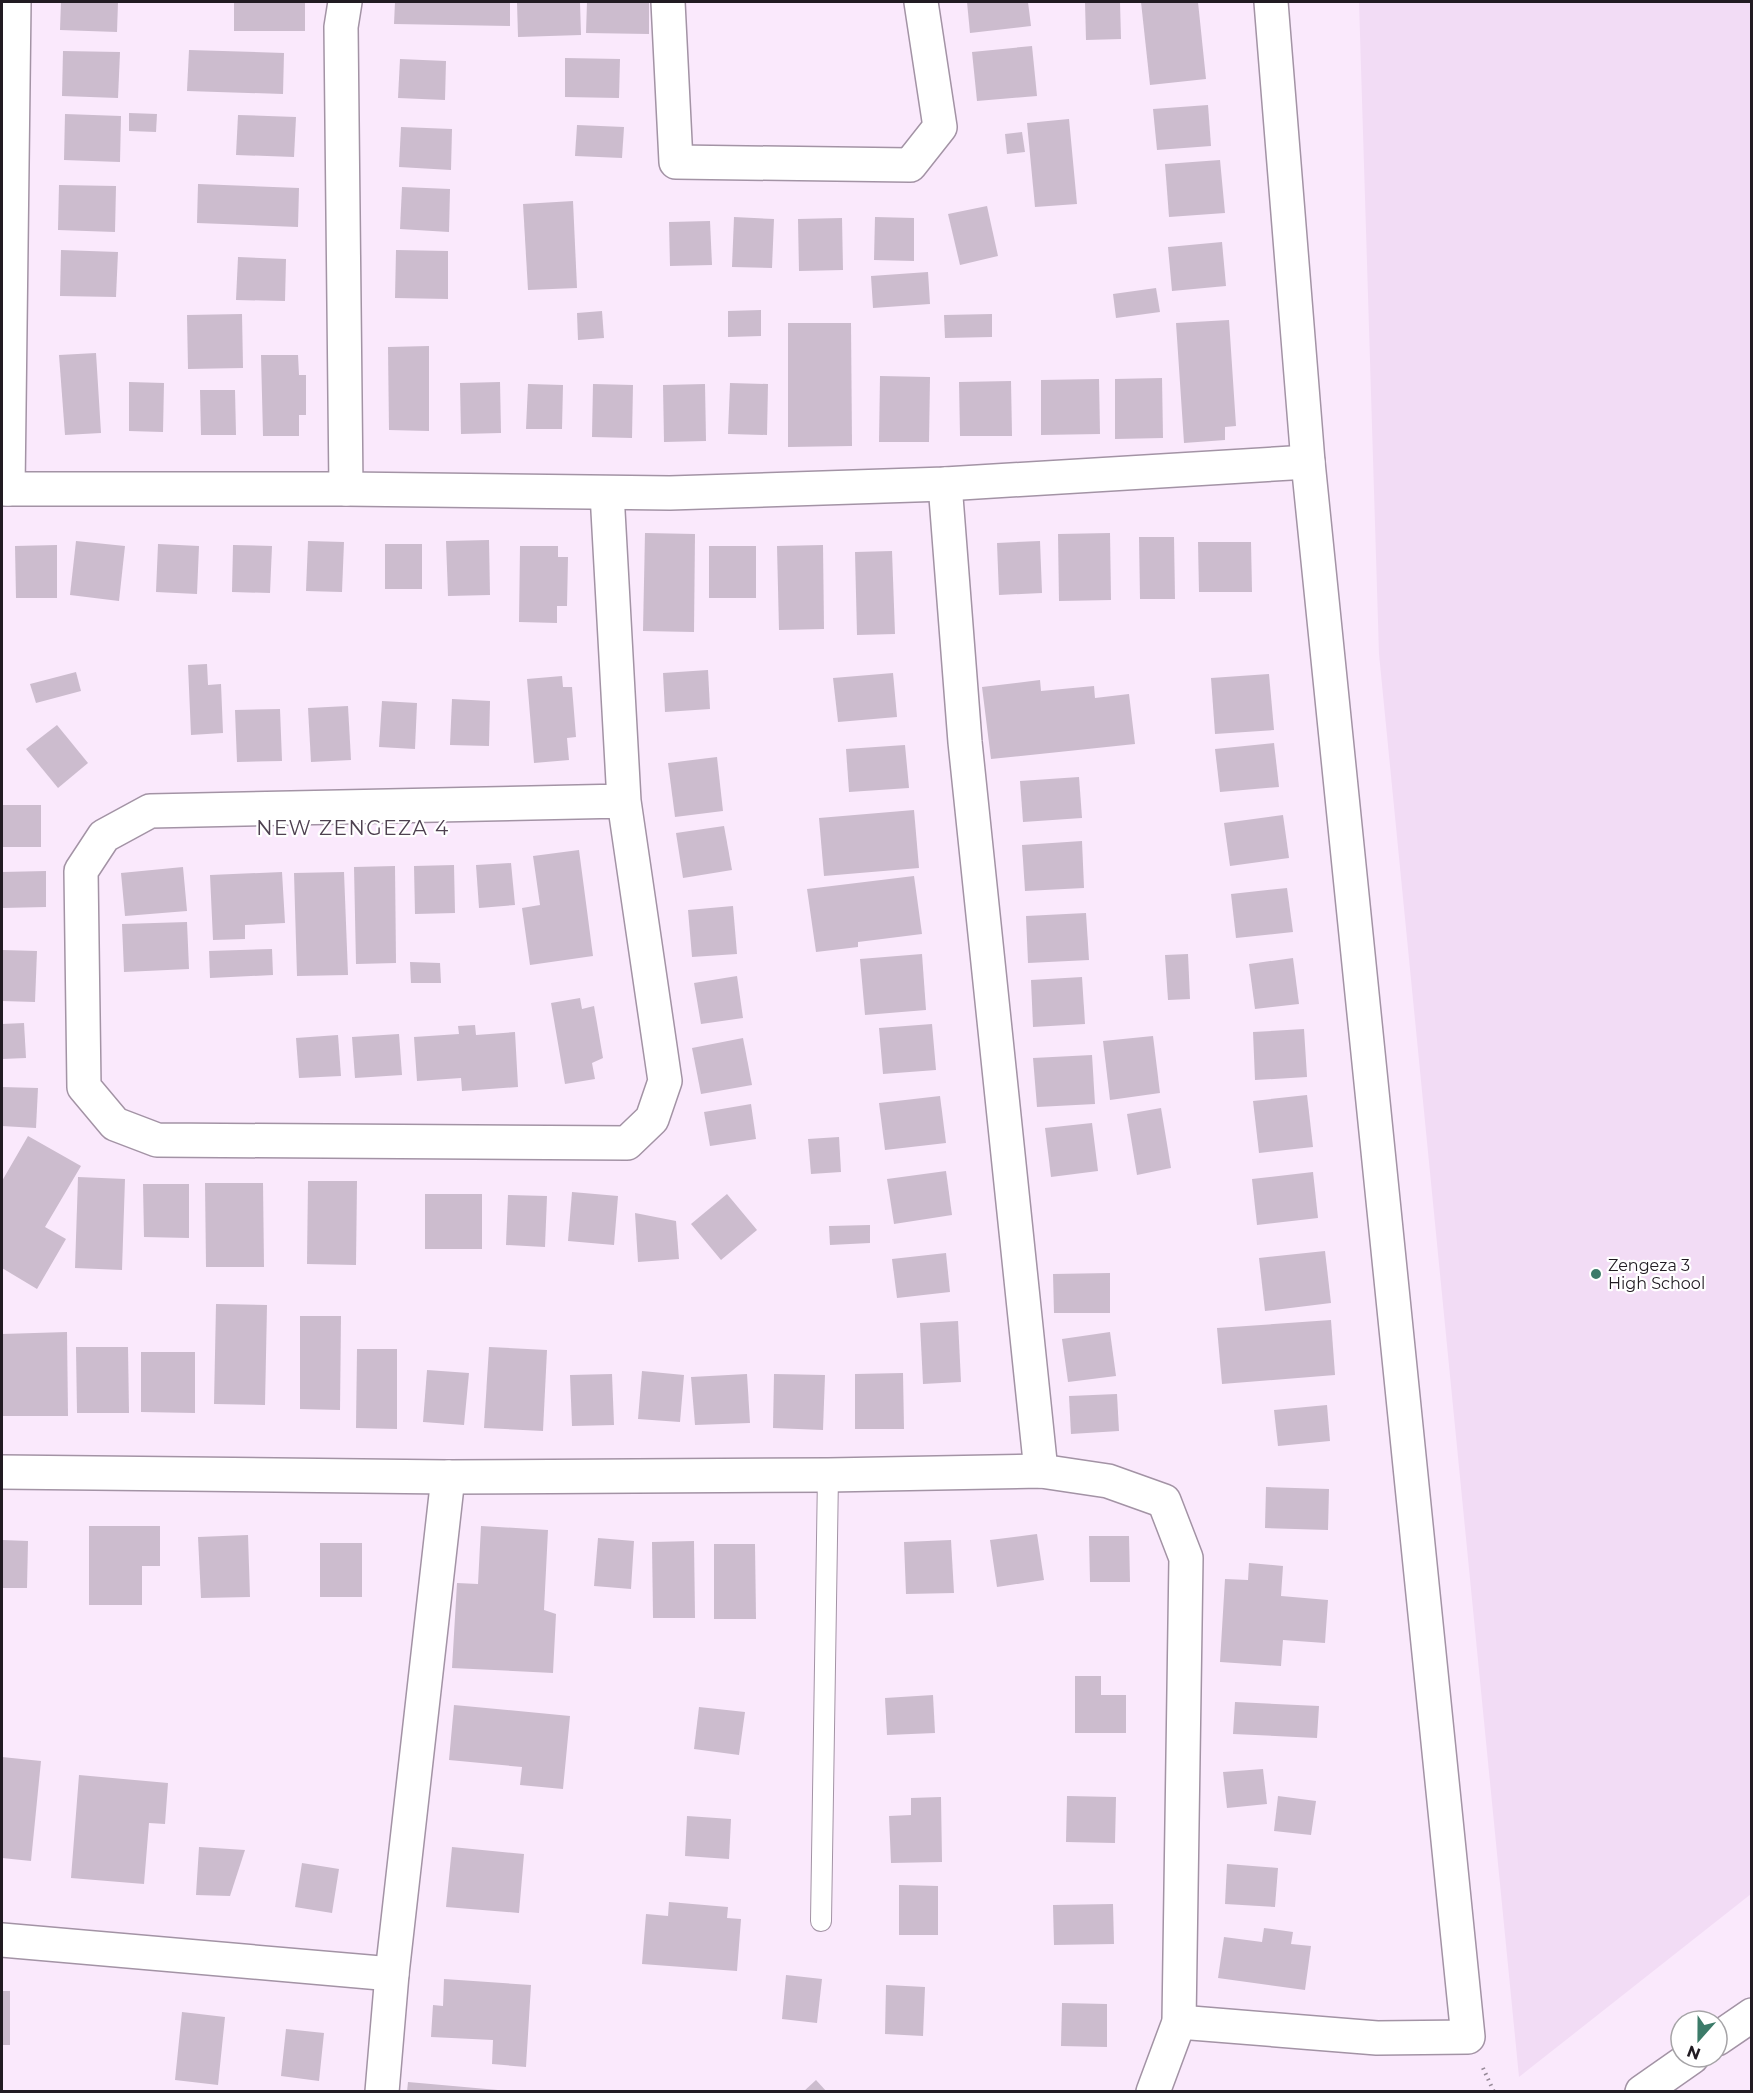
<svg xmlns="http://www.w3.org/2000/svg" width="1753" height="2093" font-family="Montserrat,sans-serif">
  <rect width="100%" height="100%" fill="#fae9fc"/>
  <path fill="#f2dcf5" d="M1359,2H1751V1894L1519,2077L1379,654Z"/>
  <g fill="#ccbcce">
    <path d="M61,2H118L117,32L60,30Z"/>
    <rect x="234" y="2" width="71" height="29"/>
    <path d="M395,2H510V26L394,24Z"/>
    <path d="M517,2H580L581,35L518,37Z"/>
    <path d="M587,2H649V34L586,33Z"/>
    <path d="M967,2H1028L1031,26L970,33Z"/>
    <path d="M1085,2H1120L1121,39L1086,40Z"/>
    <path d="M1141,2H1198L1206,79L1150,85Z"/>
    <path d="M1032,46L1037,96L977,101L972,52Z"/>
    <path d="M189,50L284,53L283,94L187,91Z"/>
    <path d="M63,51L120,52L118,98L62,96Z"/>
    <path d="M565,58L620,59L619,98L565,97Z"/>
    <path d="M400,59L446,61L445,100L398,98Z"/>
    <path d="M1208,105L1211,146L1157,150L1153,109Z"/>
    <path d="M129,113L157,114L156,132L129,131Z"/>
    <path d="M65,114L121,116L120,162L64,160Z"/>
    <path d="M238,115L296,117L294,157L236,155Z"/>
    <path d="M1069,119L1077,204L1035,207L1027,123Z"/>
    <path d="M577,125L624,127L622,158L575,156Z"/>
    <path d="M401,127L452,129L451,170L399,167Z"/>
    <path d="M1022,132L1025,152L1007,154L1005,134Z"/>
    <path d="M1220,160L1225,213L1169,217L1165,164Z"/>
    <path d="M198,184L299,188L298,227L197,223Z"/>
    <path d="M59,185L116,186L115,232L58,230Z"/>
    <path d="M402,187L450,189L449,232L400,229Z"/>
    <path d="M573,201L577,288L528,290L523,204Z"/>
    <path d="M987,206L998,256L960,265L948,214Z"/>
    <path d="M734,217L774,219L772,268L732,267Z"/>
    <path d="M875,217L914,218V261L874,260Z"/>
    <path d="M842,218L843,270L799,271L798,219Z"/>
    <path d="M710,221L712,265L670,266L669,222Z"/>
    <path d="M1222,242L1226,286L1172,291L1168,247Z"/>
    <path d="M61,250L118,252L116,297L60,296Z"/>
    <path d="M396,250L448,251V299L395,298Z"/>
    <path d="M238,257L286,259L285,301L236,300Z"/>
    <path d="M928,272L930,304L873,308L871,276Z"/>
    <path d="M1156,288L1160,312L1116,318L1113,294Z"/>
    <path d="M761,310V336L728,337V311Z"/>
    <path d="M602,311L604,338L578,340L577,313Z"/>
    <path d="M242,314L243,368L188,369L187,315Z"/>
    <path d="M992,314V337L945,338L944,315Z"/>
    <path d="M1229,320L1236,426L1225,427V440L1184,443L1176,323Z"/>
    <path d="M788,323H851L852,446L788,447Z"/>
    <path d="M429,346V431L389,430L388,347Z"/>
    <path d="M96,353L101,433L65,435L59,355Z"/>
    <path d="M261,355H298L299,375H306V415H299V436H263Z"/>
    <path d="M880,376L930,377L929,442H879Z"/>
    <path d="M1162,378L1163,438L1115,439V379Z"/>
    <path d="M1099,379L1100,434L1041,435V380Z"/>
    <path d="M1011,381L1012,436H960L959,382Z"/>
    <path d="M129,382L164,383L163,432L129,431Z"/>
    <path d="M500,382L501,433L461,434L460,383Z"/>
    <path d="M730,383L768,384L767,435L728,434Z"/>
    <path d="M528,384L563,385L562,429H526Z"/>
    <path d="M593,384L633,385L632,438L592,437Z"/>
    <path d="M705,384L706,441L664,442L663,385Z"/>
    <path d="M200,390H235L236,435H201Z"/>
    <path d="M645,533L695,534L694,632L643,631Z"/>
    <path d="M1110,533L1111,600L1059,601L1058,534Z"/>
    <path d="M1139,537H1174L1175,599H1140Z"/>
    <path d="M489,540L490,595L448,596L446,541Z"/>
    <path d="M76,541L125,546L119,601L70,595Z"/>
    <path d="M308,541L344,542L342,592L306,591Z"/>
    <path d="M1040,541L1042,593L999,595L997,543Z"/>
    <path d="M1198,542H1251L1252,592H1199Z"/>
    <path d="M158,544L199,546L197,594L156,592Z"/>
    <rect x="385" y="544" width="37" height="45"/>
    <path d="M57,545V598H16L15,546Z"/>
    <path d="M233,545L272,546L270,593L232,592Z"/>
    <path d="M823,545L824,629L779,630L777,546Z"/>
    <path d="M520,546H558V557H568L567,606H557V623L519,622Z"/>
    <rect x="709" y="546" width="47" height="52"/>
    <path d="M892,551L895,634L857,635L855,552Z"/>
    <path d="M207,664L208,685L221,684L223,733L191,735L188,665Z"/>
    <path d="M708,670L710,709L665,712L663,673Z"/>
    <path d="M76,672L81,691L36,703L30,684Z"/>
    <path d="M893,673L897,717L838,722L833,678Z"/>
    <path d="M1269,674L1274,730L1215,734L1211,678Z"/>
    <path d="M562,676L563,687H572L576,737L567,738L569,760L534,763L527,679Z"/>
    <path d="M1040,680L1041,691L1094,686L1095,698L1129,694L1135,744L991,759L982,687Z"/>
    <path d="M452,699L490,701L489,746L450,745Z"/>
    <path d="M382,701L417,703L415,749L379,747Z"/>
    <path d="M348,706L351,760L311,762L308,708Z"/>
    <path d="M280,709L282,761L237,762L235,710Z"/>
    <path d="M57,725L88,763L58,788L26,749Z"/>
    <path d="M1274,743L1279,787L1220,792L1215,749Z"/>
    <path d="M905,745L909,788L849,792L846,749Z"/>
    <path d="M717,757L723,811L675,817L668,763Z"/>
    <path d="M1079,777L1082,818L1023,822L1020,781Z"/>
    <rect x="2" y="805" width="39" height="42"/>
    <path d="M914,810L919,868L824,876L819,818Z"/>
    <path d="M1283,815L1289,858L1230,866L1224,823Z"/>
    <path d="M724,826L732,870L683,878L676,833Z"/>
    <path d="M1082,841L1084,888L1025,891L1022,845Z"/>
    <path d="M579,850L593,956L530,965L522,908L540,905L533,856Z"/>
    <path d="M511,863L515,905L479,908L476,865Z"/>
    <path d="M454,865L455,913L415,914L414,866Z"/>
    <path d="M395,866L396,963L356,964L354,867Z"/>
    <path d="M183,867L187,911L125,916L121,873Z"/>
    <path d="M46,871V907L2,908V872Z"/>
    <path d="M282,872L285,923L245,925V939L213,940L210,875Z"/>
    <path d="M344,872L348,975L297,976L294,873Z"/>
    <path d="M914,876L922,934L858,942V947L816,952L807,889Z"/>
    <path d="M1287,888L1293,932L1236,938L1231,894Z"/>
    <path d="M733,906L737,954L692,957L688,910Z"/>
    <path d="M1086,913L1089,960L1028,963L1026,916Z"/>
    <path d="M187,922L189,969L124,972L122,924Z"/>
    <path d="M272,949L273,975L210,978L209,951Z"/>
    <path d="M2,950L37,951L35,1002L2,1001Z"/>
    <path d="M922,954L926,1010L865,1015L860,959Z"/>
    <path d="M1188,954L1190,999L1168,1000L1165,955Z"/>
    <path d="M1293,958L1299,1004L1255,1009L1249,964Z"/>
    <path d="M410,962L440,963L441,983H411Z"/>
    <path d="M737,976L743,1018L701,1024L694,983Z"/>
    <path d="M1082,977L1085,1024L1033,1027L1031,980Z"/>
    <path d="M580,998L582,1009L594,1006L603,1058L592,1063L595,1079L565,1084L551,1003Z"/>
    <path d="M24,1023L26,1058L2,1059V1024Z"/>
    <path d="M932,1024L936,1070L883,1074L879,1028Z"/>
    <path d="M475,1025L476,1035L515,1032L518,1087L462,1091L461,1078L417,1081L414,1037L459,1034L458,1026Z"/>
    <path d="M1304,1029L1307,1077L1255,1080L1253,1032Z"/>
    <path d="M399,1034L402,1075L355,1078L352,1037Z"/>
    <path d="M338,1035L341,1076L299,1078L296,1038Z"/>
    <path d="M1153,1036L1160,1093L1110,1100L1103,1041Z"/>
    <path d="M743,1038L752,1085L701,1094L692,1048Z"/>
    <path d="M1092,1055L1095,1104L1037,1107L1033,1058Z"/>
    <path d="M2,1087L38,1088L36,1128L2,1126Z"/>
    <path d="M1307,1095L1313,1147L1259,1153L1253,1101Z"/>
    <path d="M940,1096L946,1143L885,1150L879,1103Z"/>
    <path d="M751,1104L756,1139L710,1146L704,1112Z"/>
    <path d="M1161,1108L1171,1168L1137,1175L1127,1114Z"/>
    <path d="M1092,1123L1098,1171L1051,1177L1045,1128Z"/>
    <path d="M28,1136L81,1166L45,1227L66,1239L37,1289L2,1268V1181Z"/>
    <path d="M839,1137L841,1172L811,1174L808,1139Z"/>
    <path d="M946,1171L952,1215L894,1224L887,1179Z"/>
    <path d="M1313,1172L1318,1218L1257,1225L1252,1179Z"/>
    <path d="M78,1177L125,1179L122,1270L75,1268Z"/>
    <path d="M308,1181H357L356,1265L307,1264Z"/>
    <path d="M205,1183H263L264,1267H206Z"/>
    <path d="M143,1184H189V1238L144,1237Z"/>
    <path d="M572,1192L618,1196L614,1245L568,1241Z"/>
    <rect x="425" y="1194" width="57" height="55"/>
    <path d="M727,1194L757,1230L721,1260L691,1224Z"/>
    <path d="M508,1195L547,1196L545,1247L506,1245Z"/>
    <path d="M635,1213L676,1221L679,1259L638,1262Z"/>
    <path d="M870,1225V1243L830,1245L829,1226Z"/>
    <path d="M1325,1251L1331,1303L1265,1311L1259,1258Z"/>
    <path d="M946,1253L950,1292L897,1298L892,1259Z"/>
    <path d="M1110,1273V1313H1054L1053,1274Z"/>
    <path d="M216,1304L267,1305L265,1405L214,1404Z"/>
    <path d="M300,1316H341L340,1410L300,1409Z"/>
    <path d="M1331,1320L1335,1375L1222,1384L1217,1328Z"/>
    <path d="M958,1321L961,1382L923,1384L920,1323Z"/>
    <path d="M67,1332L68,1416H2V1334Z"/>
    <path d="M1110,1332L1116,1376L1068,1382L1062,1339Z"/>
    <path d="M76,1347H128L129,1413H77Z"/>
    <path d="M489,1347L547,1350L543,1431L484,1428Z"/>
    <path d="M357,1349H397V1429L356,1428Z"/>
    <path d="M141,1352H195V1413L141,1412Z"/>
    <path d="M427,1370L469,1373L464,1425L423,1422Z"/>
    <path d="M642,1371L684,1375L680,1422L638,1419Z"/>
    <path d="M903,1373L904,1429H855V1374Z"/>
    <path d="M612,1374L614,1425L572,1426L570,1375Z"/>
    <path d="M747,1374L750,1423L695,1425L691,1377Z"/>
    <path d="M774,1374L825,1375L823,1430L773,1428Z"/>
    <path d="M1117,1394L1119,1431L1071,1434L1069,1396Z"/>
    <path d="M1327,1405L1330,1441L1278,1446L1274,1410Z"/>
    <path d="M1266,1487L1329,1489L1328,1530L1265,1528Z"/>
    <path d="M89,1526H160V1566H142V1605H89Z"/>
    <path d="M481,1526L548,1530L544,1610L556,1614L553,1673L452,1668L457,1583L478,1584Z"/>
    <path d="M1037,1534L1044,1580L997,1587L990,1540Z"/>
    <path d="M248,1535L250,1597L201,1598L198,1537Z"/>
    <path d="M1089,1536H1129L1130,1582H1090Z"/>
    <path d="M598,1538L634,1541L631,1589L594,1586Z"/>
    <path d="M2,1540L28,1541L27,1588H2Z"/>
    <path d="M951,1540L954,1593L906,1594L904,1542Z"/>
    <path d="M694,1541L695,1618H653L652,1542Z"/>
    <rect x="320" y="1543" width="42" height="54"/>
    <path d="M714,1544H755L756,1619H714Z"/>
    <path d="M1249,1563L1283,1566L1281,1596L1328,1600L1325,1643L1283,1640L1281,1666L1220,1662L1225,1579L1248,1580Z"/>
    <path d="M1075,1676H1101V1695H1126V1733H1075Z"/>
    <path d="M933,1695L935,1733L887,1735L885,1698Z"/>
    <path d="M1235,1702L1319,1706L1317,1738L1233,1734Z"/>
    <path d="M454,1705L570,1716L563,1789L520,1785L522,1767L449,1760Z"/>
    <path d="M699,1707L745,1712L739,1755L694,1749Z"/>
    <path d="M2,1757L41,1761L31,1861L2,1858Z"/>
    <path d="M1263,1769L1267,1804L1227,1808L1223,1772Z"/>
    <path d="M79,1775L168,1783L165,1824L149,1823L144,1884L71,1878Z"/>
    <path d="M1067,1796L1116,1797L1115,1843L1066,1842Z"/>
    <path d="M1278,1796L1316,1801L1311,1835L1274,1831Z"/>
    <path d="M941,1797L942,1862L891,1863L889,1816L911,1815V1798Z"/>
    <path d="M687,1816L731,1819L729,1859L685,1856Z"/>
    <path d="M199,1847L245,1850L230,1896L196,1895Z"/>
    <path d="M452,1847L524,1854L519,1913L446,1907Z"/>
    <path d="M302,1863L339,1869L332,1913L295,1907Z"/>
    <path d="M1227,1864L1278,1868L1275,1907L1225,1904Z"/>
    <path d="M899,1885L938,1886V1935H899Z"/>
    <path d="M669,1902L728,1907L727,1918L741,1919L737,1971L642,1964L646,1914L668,1916Z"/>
    <path d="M1113,1904L1114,1944L1054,1945L1053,1905Z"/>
    <path d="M1264,1928L1293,1932L1291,1944L1311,1946L1305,1990L1218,1978L1224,1937L1262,1942Z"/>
    <path d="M786,1975L822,1979L817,2023L782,2019Z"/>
    <path d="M444,1979L531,1985L526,2067L492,2064L493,2040L431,2037L433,2005L443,2006Z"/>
    <path d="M886,1985L925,1987L923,2036L885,2034Z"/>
    <rect x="2" y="1991" width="8" height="54"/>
    <path d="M1062,2003L1107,2004V2047L1061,2046Z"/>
    <path d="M182,2012L225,2017L218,2085L175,2080Z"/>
    <path d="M286,2029L324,2033L319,2081L281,2076Z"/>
    <path d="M816,2080L827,2092H803Z"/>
    <path d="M408,2082L498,2090V2092H407Z"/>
  </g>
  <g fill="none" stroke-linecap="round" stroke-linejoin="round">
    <defs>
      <path id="lane" d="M821,1921L828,1475"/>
      <g id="street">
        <path d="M345,2L341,27L346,489"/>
        <path d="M668,2L676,162L910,165L940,127L921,2"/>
        <path d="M945,484L965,742L1041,1471"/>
        <path d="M2,489H346L670,493L945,484L1308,462"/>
        <path d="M8,489L14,2"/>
        <path d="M607,493L624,801L665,1081L652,1119L627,1143L157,1140L115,1124L84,1087L81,871L104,836L150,811L624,801"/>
        <path d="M2,1472L448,1477L828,1475L1041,1471L1108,1481L1164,1501L1186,1558L1179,2022L1153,2092"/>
        <path d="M2,1940L392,1974"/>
        <path d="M1179,2022L1377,2038L1468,2037L1308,462L1271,2"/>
        <path d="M382,2092L392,1974L448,1477"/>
      </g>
      <g id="secondary">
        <path d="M1717,2039L1752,2015"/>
        <path d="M1642,2092L1692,2057"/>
      </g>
    </defs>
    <use href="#lane" stroke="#a393a5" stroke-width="22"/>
    <use href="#street" stroke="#a393a5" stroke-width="36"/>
    <use href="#secondary" stroke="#a393a5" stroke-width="36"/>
    <path stroke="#968a98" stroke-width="4" stroke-dasharray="1.5 4.5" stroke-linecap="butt" d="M1483,2068L1494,2092"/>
    <use href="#lane" stroke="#fff" stroke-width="20"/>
    <use href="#street" stroke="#fff" stroke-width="33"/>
    <use href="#secondary" stroke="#fff" stroke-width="33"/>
  </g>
  <circle fill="#3c7b69" stroke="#fff" stroke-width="2" cx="1596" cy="1274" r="6"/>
  <g text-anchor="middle" stroke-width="4.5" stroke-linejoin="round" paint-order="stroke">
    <g font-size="16" fill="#211b22" stroke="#fff" text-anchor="start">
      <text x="1608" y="1271">Zengeza 3<tspan x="1608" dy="18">High School</tspan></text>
    </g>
    <g font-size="20" letter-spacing="1.5" fill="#4e4150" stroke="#fff">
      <text x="353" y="835">NEW ZENGEZA 4</text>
    </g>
  </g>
  <rect width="1753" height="2093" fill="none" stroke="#211b22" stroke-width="6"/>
  <g transform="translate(1699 2039) rotate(201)"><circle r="28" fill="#ffffff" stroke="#a6a4a7" stroke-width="1.5"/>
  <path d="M0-4.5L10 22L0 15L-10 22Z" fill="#3c7b69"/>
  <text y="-9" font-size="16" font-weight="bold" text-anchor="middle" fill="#211b22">N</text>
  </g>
</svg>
